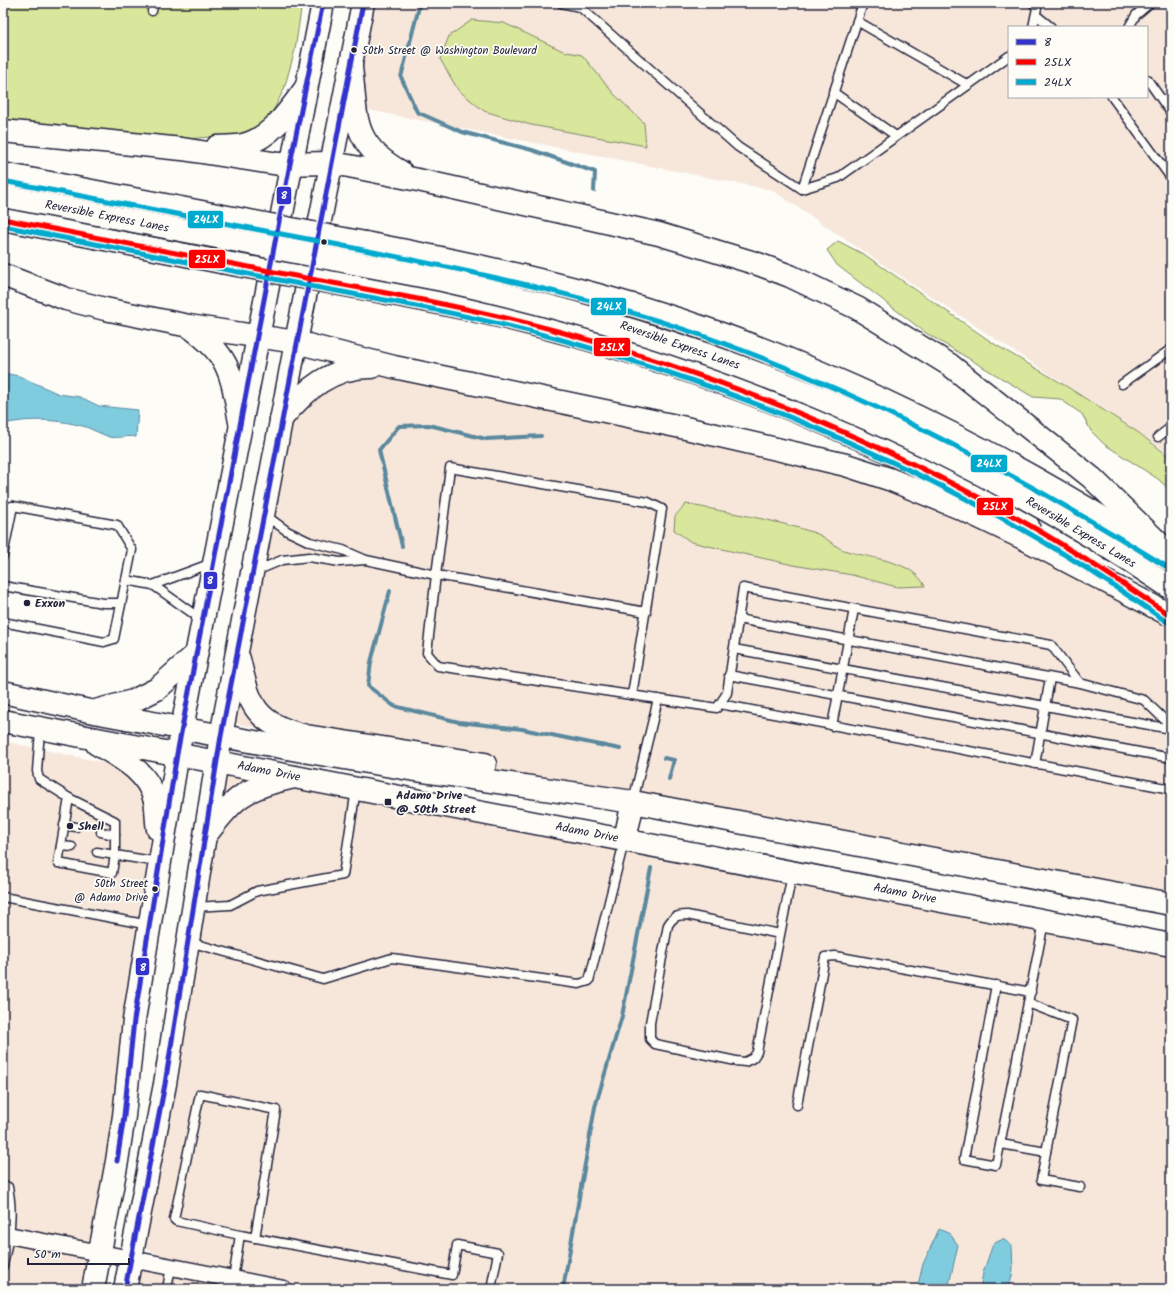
<svg xmlns="http://www.w3.org/2000/svg" width="1174" height="1292" font-family="Kalam,sans-serif">
  <rect width="100%" height="100%" fill="#fdfcf7"/>
  <filter id="ink" filterUnits="userSpaceOnUse"><feTurbulence type="fractalNoise" baseFrequency=".025" numOctaves="2"/><feDisplacementMap in="SourceGraphic" scale="8" xChannelSelector="R" yChannelSelector="G"/><feConvolveMatrix kernelMatrix="1 2 1 2 8 2 1 2 1" color-interpolation-filters="sRGB"/></filter>
  <g filter="url(#ink)">
    <g fill="#f7e7db" fill-rule="evenodd">
      <path d="M361,3H1171V457L1147,438L936,300L772,190L343,105ZM1009,27H1147V97H1009Z"/>
      <path d="M377,374L495,397L851,476L1035,545L1171,629V905L223,721L272,435L317,386Z"/>
      <path d="M3,741L115,765L144,790L150,828L149,852L127,984L111,1126L81,1289H3Z"/>
      <path d="M213,763L1171,957V1289H314L208,1267L157,1254L144,1248L174,1094Z"/>
      <path d="M124,1256L283,1289H120Z"/>
    </g>
    <g fill="#d8e79b" stroke="#7d846b">
      <path d="M3,3H302L295,50L284,89L271,115L254,131L237,135L159,141L3,124Z"/>
      <path d="M472,20L504,23L563,51L582,55L614,94L644,123L646,146L531,125L484,111L458,90L440,59L449,36Z"/>
      <path d="M838,241L865,255L996,345L1063,384L1139,433L1171,458V491L1158,479L1104,444L1091,431L1082,414L1060,399L1033,397L926,333L837,265L827,250Z"/>
      <path d="M686,504C729,513 774,519 815,533C827,537 835,548 847,551C872,559 912,560 925,586L897,587L852,575L793,565L726,550L691,542L674,530L675,516Z"/>
    </g>
    <g fill="#80ccdf" stroke="#5a889d">
      <path d="M3,373L19,376L59,394L80,397L99,406L138,410L136,437C127,435 117,439 109,437C101,434 94,430 86,427C59,419 30,418 3,424Z"/>
      <path d="M939,1229L950,1234L958,1245L948,1289H917L923,1264Z"/>
      <path d="M1003,1239L1012,1246L1013,1271L1009,1289H980L983,1273L993,1244Z"/>
    </g>
    <g fill="none" stroke-linecap="round" stroke-linejoin="round">
      <g stroke="#5a889d" stroke-width="4">
        <path d="M420,3L401,77L417,112L462,132L532,150L595,172L594,191"/>
        <path d="M402,546L379,450L399,426L429,425L486,439L541,436"/>
        <path d="M390,591L371,662L368,686L394,706L459,722L522,729L620,749"/>
        <path d="M664,758L674,760L669,779"/>
        <path d="M563,1289L595,1107L622,1016L651,868"/>
      </g>
      <defs>
        <g id="lane">
          <path d="M561,3L580,7L738,147L802,189L838,178L1009,56"/>
          <path d="M1033,3L1037,8L1033,27"/>
          <path d="M152,11L154,3"/>
          <path d="M1036,15L1051,27"/>
          <path d="M857,21L968,85"/>
          <path d="M1129,27L1136,15L1150,3"/>
          <path d="M1147,79L1171,113"/>
          <path d="M833,92L896,136"/>
          <path d="M1112,97L1171,178"/>
          <path d="M802,189L863,3"/>
          <path d="M1122,384L1171,349"/>
          <path d="M1158,437L1171,427"/>
          <path d="M3,508L13,506L117,525L132,550L114,639L104,642L3,622"/>
          <path d="M265,515L287,531L310,542L343,550L366,560L436,575L427,653L438,666L717,708L727,693L743,588L1051,645L1080,683L1144,700L1171,726"/>
          <path d="M3,556L13,506"/>
          <path d="M256,571L282,560L309,557L340,562L365,560"/>
          <path d="M126,580L153,585L202,620"/>
          <path d="M153,585L212,563"/>
          <path d="M3,586L103,603H121"/>
          <path d="M738,619L1080,683"/>
          <path d="M734,649L1171,729"/>
          <path d="M729,675L1171,758"/>
          <path d="M632,695L662,509L648,502L450,468L436,575L646,612"/>
          <path d="M720,704L1171,789"/>
          <path d="M832,726L854,609"/>
          <path d="M40,730L37,771L39,779L69,798L115,821V855L159,862"/>
          <path d="M1035,764L1050,678"/>
          <path d="M69,798L58,863L112,873L115,855L97,852"/>
          <path d="M633,801L658,699"/>
          <path d="M64,825L76,827"/>
          <path d="M101,832L115,835"/>
          <path d="M61,846L72,847"/>
          <path d="M3,897L149,925"/>
          <path d="M194,907L230,905L257,891L343,875L356,789"/>
          <path d="M780,934L687,915C677,915 673,917 668,925L650,1023V1039L655,1044L736,1061L745,1062L753,1058L757,1052L792,874"/>
          <path d="M189,942L323,979L392,958L579,984L589,981L624,842"/>
          <path d="M996,985L964,1159L996,1165L1044,922"/>
          <path d="M797,1105L825,957L835,956L1031,992"/>
          <path d="M1001,1144L1046,1152L1072,1020L1028,1003"/>
          <path d="M1046,1152L1041,1180L1080,1187"/>
          <path d="M3,1186L8,1187C14,1216 9,1237 3,1266"/>
          <path d="M240,1235L176,1221L174,1219L200,1094L276,1110L255,1238"/>
          <path d="M233,1279L240,1235L452,1275L457,1245L498,1253L491,1289"/>
          <path d="M167,1289L171,1267"/>
        </g>
        <path id="street" d="M3,1234L284,1289"/>
        <g id="primary">
          <path d="M239,659C250,707 255,723 306,736L485,764"/>
          <path d="M3,692L94,712L303,751L409,769L633,802L1171,904"/>
          <path d="M99,710L133,701L157,689L196,654"/>
          <path d="M3,721L1171,945"/>
          <path d="M97,744C121,758 148,771 155,801C157,810 156,820 158,829"/>
          <path d="M206,835C234,798 244,788 290,778"/>
          <path d="M625,839L633,802"/>
          <path d="M93,1289L117,1161L124,1116L134,1020L182,728L323,3"/>
          <path d="M125,1289L165,1084L221,736L296,342L363,3"/>
        </g>
        <g id="highway">
          <path d="M351,67C357,118 351,144 401,172"/>
          <path d="M3,131L182,149L279,164L331,163L349,166L418,180L659,234L758,264L790,276L857,308L950,365L1092,478L1171,555"/>
          <path d="M217,147C226,146 235,147 243,145C270,139 290,110 305,89"/>
          <path d="M3,174L212,214"/>
          <path d="M3,219L221,262"/>
          <path d="M365,243C444,258 521,274 598,295C795,349 980,439 1151,548"/>
          <path d="M3,275L66,299L105,309L189,326L296,342L394,367L681,427L846,465L889,479L960,508L1023,538L1166,613"/>
          <path d="M356,287C408,297 460,306 512,319C689,362 871,433 1028,526"/>
          <path d="M190,327C232,358 231,374 240,422"/>
          <path d="M281,419C305,390 332,366 372,367"/>
        </g>
      </defs>
      <use href="#lane" stroke="#22223b" stroke-width="11"/>
      <use href="#street" stroke="#22223b" stroke-width="19"/>
      <use href="#primary" stroke="#22223b" stroke-width="25"/>
      <use href="#highway" stroke="#22223b" stroke-width="25"/>
      <use href="#lane" stroke="#fdfcf7" stroke-width="8"/>
      <use href="#street" stroke="#fdfcf7" stroke-width="16"/>
      <use href="#primary" stroke="#fdfcf7" stroke-width="22"/>
      <use href="#highway" stroke="#fdfcf7" stroke-width="22"/>
      <defs>
        <g id="highway-bridge">
          <path d="M3,196L442,280C708,339 945,435 1171,588"/>
          <path d="M212,214L365,243"/>
          <path d="M221,262L356,287"/>
        </g>
      </defs>
      <use href="#highway-bridge" stroke="#22223b" stroke-width="25" stroke-linecap="butt"/>
      <use href="#highway-bridge" stroke="#fdfcf7" stroke-width="22"/>
      <defs>
        <g id="bus-1">
          <path d="M117,1161L124,1116L134,1020L177,754L290,164L323,3"/>
          <path d="M125,1289L165,1084L221,736L363,3"/>
        </g>
        <path id="bus-2" d="M3,219C107,240 212,260 316,280C398,295 481,310 561,332C724,377 881,441 1029,525C1078,553 1124,584 1171,616"/>
        <g id="bus-3">
          <path d="M3,181C115,202 227,224 339,245C453,268 566,290 677,327C851,385 1012,471 1167,567"/>
          <path d="M3,226C107,247 211,267 315,287C397,302 479,317 559,339C722,384 879,448 1025,531C1074,559 1121,590 1167,622"/>
        </g>
      </defs>
      <use href="#bus-1" stroke="#fdfcf7" stroke-width="8"/>
      <use href="#bus-2" stroke="#fdfcf7" stroke-width="8"/>
      <use href="#bus-3" stroke="#fdfcf7" stroke-width="8"/>
      <use href="#bus-1" stroke="#33c" stroke-width="5"/>
      <use href="#bus-2" stroke="#f00" stroke-width="5"/>
      <use href="#bus-3" stroke="#00a9ce" stroke-width="5"/>
    </g>
  </g>
  <g fill="#22223b" stroke="#fdfcf7" stroke-width="1.5">
    <circle cx="354" cy="50" r="3.5"/>
    <circle cx="324" cy="242" r="3.5"/>
    <circle cx="27" cy="603" r="4"/>
    <rect x="384" y="798" width="8" height="8" rx="2"/>
    <circle cx="70" cy="826" r="4"/>
    <circle cx="155" cy="889" r="3.5"/>
  </g>
  <g text-anchor="middle" stroke-width="3.5" stroke-linejoin="round" paint-order="stroke">
    <g font-size="11" fill="#22223b" stroke="#fdfcf7" text-anchor="start">
      <text x="362" y="54">50th Street @ Washington Boulevard</text>
      <text x="148" y="887" text-anchor="end">50th Street<tspan x="148" dy="14">@ Adamo Drive</tspan></text>
    </g>
    <g font-size="12" fill="#22223b" stroke="#fdfcf7">
      <text transform="translate(107 216) rotate(11)" y="4">Reversible Express Lanes</text>
      <text transform="translate(680 345) rotate(19)" y="4">Reversible Express Lanes</text>
      <text transform="translate(1081 532) rotate(31)" y="4">Reversible Express Lanes</text>
      <text transform="translate(269 771) rotate(11)" y="4">Adamo Drive</text>
      <text transform="translate(587 832) rotate(11)" y="4">Adamo Drive</text>
      <text transform="translate(905 893) rotate(11)" y="4">Adamo Drive</text>
    </g>
    <g font-size="12" font-weight="bold" fill="#22223b" stroke="#fdfcf7" text-anchor="start">
      <text x="35" y="607">Exxon</text>
      <text x="396" y="799">Adamo Drive<tspan x="396" dy="14">@ 50th Street</tspan></text>
      <text x="78" y="830">Shell</text>
    </g>
  </g>
  <g stroke="#fdfcf7" stroke-width="1.5">
    <rect x="276" y="186" width="16" height="19" rx="4" fill="#33c"/>
    <rect x="187" y="210" width="37" height="19" rx="4" fill="#00a9ce"/>
    <rect x="188" y="249" width="38" height="20" rx="4" fill="#f00"/>
    <rect x="590" y="297" width="37" height="19" rx="4" fill="#00a9ce"/>
    <rect x="593" y="337" width="38" height="20" rx="4" fill="#f00"/>
    <rect x="970" y="454" width="38" height="19" rx="4" fill="#00a9ce"/>
    <rect x="976" y="497" width="38" height="19" rx="4" fill="#f00"/>
    <rect x="203" y="571" width="15" height="19" rx="4" fill="#33c"/>
    <rect x="135" y="957" width="15" height="19" rx="4" fill="#33c"/>
  </g>
  <g font-size="11" text-anchor="middle" font-weight="bold" fill="#fff">
    <text x="284" y="199">8</text>
    <text x="206" y="223">24LX</text>
    <text x="207" y="263">25LX</text>
    <text x="609" y="310">24LX</text>
    <text x="612" y="351">25LX</text>
    <text x="989" y="467">24LX</text>
    <text x="995" y="510">25LX</text>
    <text x="210" y="584">8</text>
    <text x="143" y="971">8</text>
  </g>
  <rect width="1174" height="1292" fill="none" stroke="#fdfcf7" stroke-width="16"/>
  <rect x="8" y="8" width="1158" height="1276" fill="none" stroke="#22223b" stroke-width="1.5" filter="url(#ink)"/>
  <rect x="1008" y="26" width="140" height="72" fill="#fdfcf7" stroke="#a5a5ac"/>
  <rect x="1016" y="39" width="20" height="6" fill="#3333cc" stroke="#a5a5ac"/>
  <text x="1044" y="46" font-size="12" fill="#22223b">8</text>
  <rect x="1016" y="59" width="20" height="6" fill="#ff0000" stroke="#a5a5ac"/>
  <text x="1044" y="66" font-size="12" fill="#22223b">25LX</text>
  <rect x="1016" y="79" width="20" height="6" fill="#00a9ce" stroke="#a5a5ac"/>
  <text x="1044" y="86" font-size="12" fill="#22223b">24LX</text>
  <path d="M28 1258v6h101v-6" fill="none" stroke="#22223b" stroke-width="2"/>
  <text x="34" y="1258" font-size="12" fill="#22223b" stroke="#fdfcf7" stroke-width="3" paint-order="stroke">50 m</text>
</svg>
